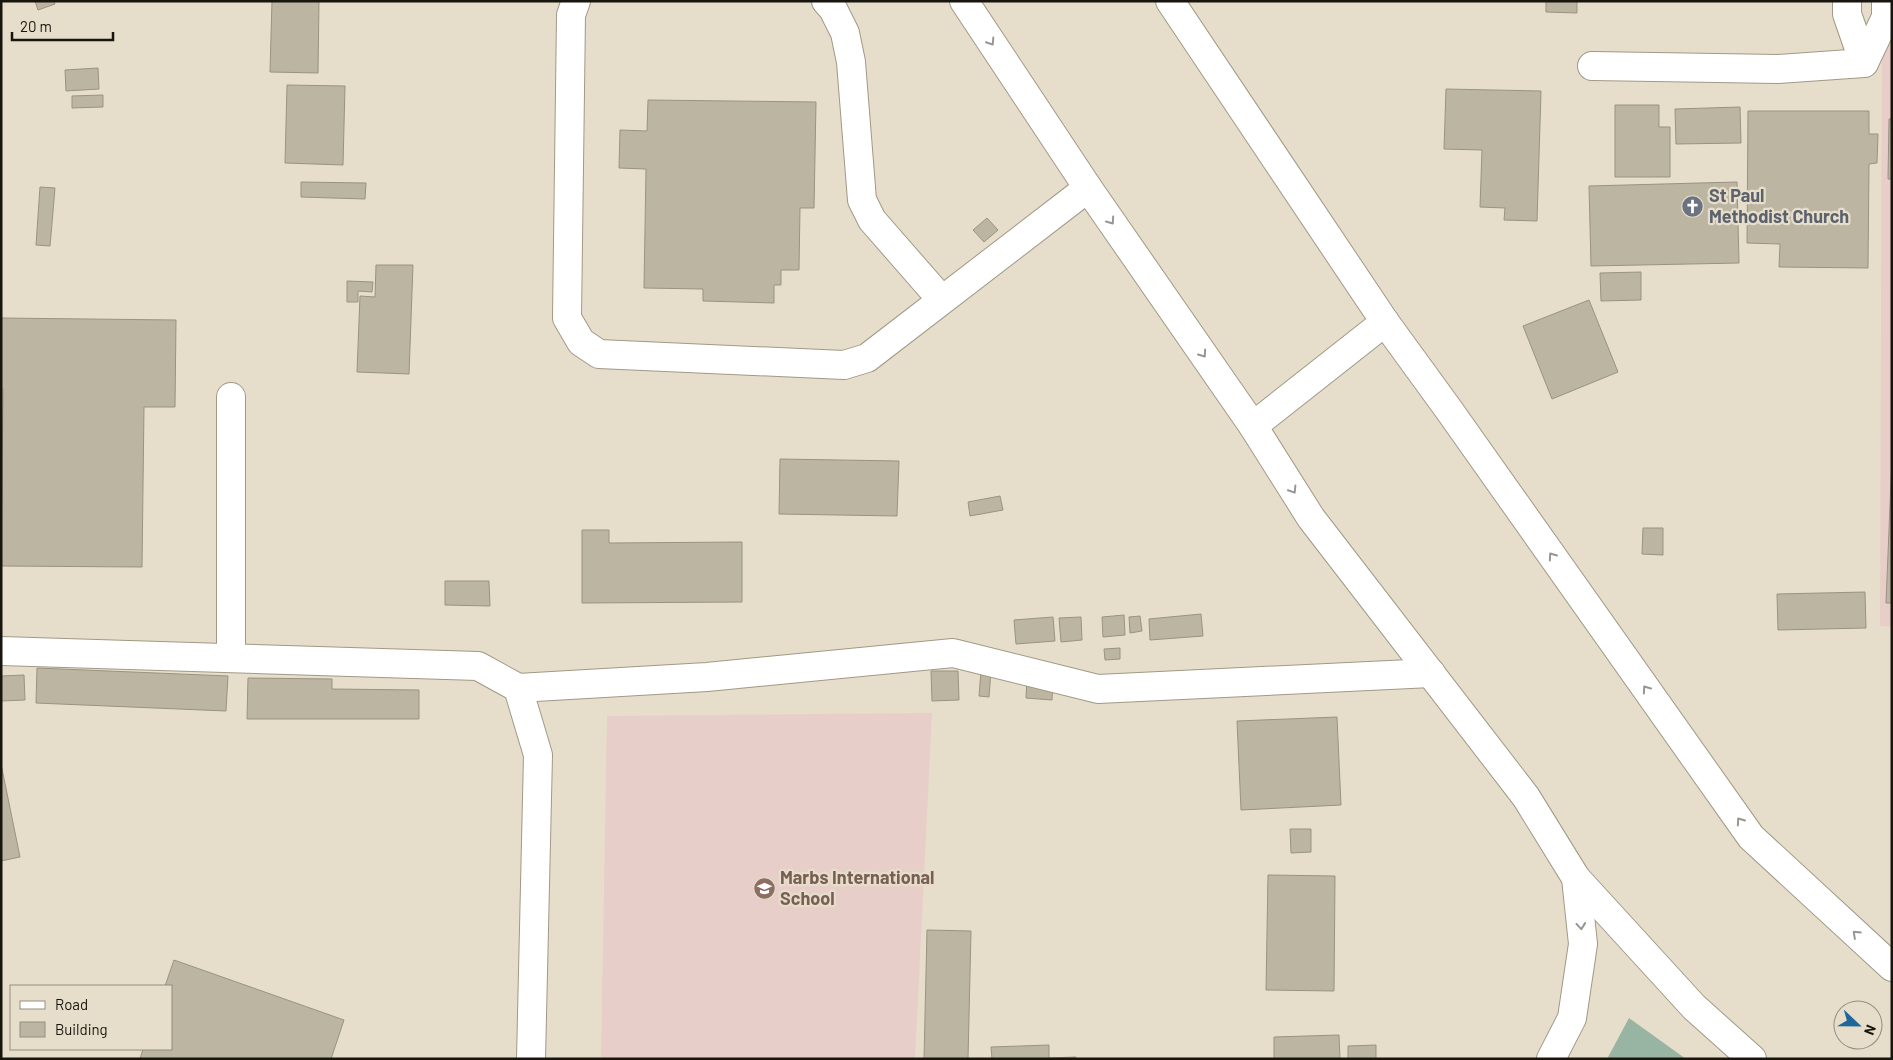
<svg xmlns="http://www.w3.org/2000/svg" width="1893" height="1060" font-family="Barlow,sans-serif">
  <rect width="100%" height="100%" fill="#e6deca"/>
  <g fill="#e8cec8">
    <path d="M1882,1H1892V627L1880,626Z"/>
    <path d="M932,713L915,1059H601L607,716Z"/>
  </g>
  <path fill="#98b5a3" d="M1629,1018L1686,1059H1607Z"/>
  <g fill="#bcb5a1" stroke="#9a9380">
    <path d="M35,1H54L55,4L38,10Z"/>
    <path d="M272,1H319L318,73L270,72Z"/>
    <path d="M1546,1H1577V13L1546,12Z"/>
    <path d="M98,68L99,89L66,91L65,70Z"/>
    <path d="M287,85L345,86L343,165L285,163Z"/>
    <path d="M1446,89L1541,91L1537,221L1504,220L1505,208L1480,207L1482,150L1444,149Z"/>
    <path d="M103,95V107L72,108V96Z"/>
    <path d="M648,100L816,102L814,208H800L799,270H781V285H774V303L703,301V289L644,288L646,169L619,168L620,130L647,131Z"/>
    <path d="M1615,105H1659V127H1670V177H1615Z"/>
    <path d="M1740,107L1741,143L1676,144L1675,109Z"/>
    <path d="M1748,111H1869V134H1878L1877,163L1869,164L1868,268L1779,267L1780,244L1747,243Z"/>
    <path d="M1889,119H1892V179H1888Z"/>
    <path d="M301,182L366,183L365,199L301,197Z"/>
    <path d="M1737,182L1739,263L1591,266L1589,186Z"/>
    <path d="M40,187L55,188L50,246L36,245Z"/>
    <path d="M987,218L998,230L984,242L973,230Z"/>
    <path d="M376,265H413L409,374L357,372L360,296L375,297Z"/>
    <path d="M1641,272V300L1601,301L1600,273Z"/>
    <path d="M347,281L373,282L372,292L358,291V302H347Z"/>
    <path d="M1589,300L1618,372L1552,399L1523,326Z"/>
    <path d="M1,318L176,320L175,407H144L142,567L1,566L3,389H1Z"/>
    <path d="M1892,457V603H1886Z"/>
    <path d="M780,459L899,461L897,516L779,514Z"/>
    <path d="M1000,496L1003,510L970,516L968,502Z"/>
    <path d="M1643,528H1663V555L1642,554Z"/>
    <path d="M582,530H609V543L742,542V602L582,603Z"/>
    <path d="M445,581H489L490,606L445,605Z"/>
    <path d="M1865,592L1866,628L1778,630L1777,594Z"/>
    <path d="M1201,614L1203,636L1150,640L1149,619Z"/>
    <path d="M1124,615L1125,635L1103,637L1102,617Z"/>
    <path d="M1140,616L1142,631L1130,633L1129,617Z"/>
    <path d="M1053,617L1055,641L1016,644L1014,620Z"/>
    <path d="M1081,617L1082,640L1061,642L1059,618Z"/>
    <path d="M1120,648V659L1105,660L1104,649Z"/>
    <path d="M37,668L228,676L226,711L36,703Z"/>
    <path d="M931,671H958L959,700L932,701Z"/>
    <path d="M981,671H991L989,697L979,696Z"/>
    <path d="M24,675L25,700L1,701V676Z"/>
    <path d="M248,678L332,679V689L419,690V719H247Z"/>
    <path d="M1027,678L1053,680L1052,700L1026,698Z"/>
    <path d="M1337,717L1341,805L1241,810L1237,721Z"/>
    <path d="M1,764L20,857L1,861Z"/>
    <path d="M1290,829H1311V852L1291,853Z"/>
    <path d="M1268,875L1335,876L1334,991L1266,990Z"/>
    <path d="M927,930L971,931L968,1059H924Z"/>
    <path d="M174,960L344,1020L331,1059H140L143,1049H171V986H165Z"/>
    <path d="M1339,1035L1340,1059H1274V1037Z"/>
    <path d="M1049,1045V1058L1076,1057V1059H992L991,1047Z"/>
    <path d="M1376,1045V1059H1348V1046Z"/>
  </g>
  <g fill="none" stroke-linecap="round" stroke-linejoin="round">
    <defs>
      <g id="minor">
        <path d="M576,1L571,15L567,318L581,342L599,354L844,365L867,358L1088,188"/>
        <path d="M826,1L833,9L845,33L851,62L862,200L872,220L941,299"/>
        <path d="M1847,1V14L1864,63L1886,17V1"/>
        <path d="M1592,66L1778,69L1864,63"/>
        <path d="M1,651L478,666L518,688L538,755L531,1059"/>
        <path d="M231,657V397"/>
        <path d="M518,688L707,677L953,653L1098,689L1431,673"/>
        <path d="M1551,1059L1572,1018L1583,944L1576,878"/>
      </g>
      <g id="major">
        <path d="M964,1L1088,188L1253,426L1311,518L1526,797L1576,878L1694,1007L1752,1059"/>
        <path d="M1170,1L1385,322L1449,410L1751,837L1892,967"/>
        <path d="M1253,426L1385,322"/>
      </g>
    </defs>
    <use href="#minor" stroke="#a19986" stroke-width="30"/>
    <use href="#major" stroke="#a19986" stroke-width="30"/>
    <use href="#minor" stroke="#fff" stroke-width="28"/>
    <use href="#major" stroke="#fff" stroke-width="28"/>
  </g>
  <defs><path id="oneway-chevron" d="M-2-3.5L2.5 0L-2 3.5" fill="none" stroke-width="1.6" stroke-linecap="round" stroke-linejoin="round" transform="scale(1.25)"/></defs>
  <g stroke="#979693">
    <use href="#oneway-chevron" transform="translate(991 42) rotate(57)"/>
    <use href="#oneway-chevron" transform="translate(1111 221) rotate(55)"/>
    <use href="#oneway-chevron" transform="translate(1203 354) rotate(55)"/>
    <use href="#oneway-chevron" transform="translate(1293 490) rotate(58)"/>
    <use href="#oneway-chevron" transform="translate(1552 556) rotate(-125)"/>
    <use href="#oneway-chevron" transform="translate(1646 689) rotate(-125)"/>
    <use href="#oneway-chevron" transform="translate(1740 821) rotate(-125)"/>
    <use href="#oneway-chevron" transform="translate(1581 926) rotate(85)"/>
    <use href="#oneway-chevron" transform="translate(1856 934) rotate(-137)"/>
  </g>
  <defs>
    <symbol id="church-disc" viewBox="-11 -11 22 22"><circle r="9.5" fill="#6b7280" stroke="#e6deca"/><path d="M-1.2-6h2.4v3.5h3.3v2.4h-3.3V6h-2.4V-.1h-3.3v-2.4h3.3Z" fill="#fff"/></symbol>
    <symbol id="school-disc" viewBox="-11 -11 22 22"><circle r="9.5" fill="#8d6e63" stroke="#e6deca"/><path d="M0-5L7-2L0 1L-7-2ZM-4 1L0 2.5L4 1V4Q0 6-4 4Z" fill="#fff"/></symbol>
  </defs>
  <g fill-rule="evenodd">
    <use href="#church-disc" x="1680" y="194" width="25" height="25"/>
    <use href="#school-disc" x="752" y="876" width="25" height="25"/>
  </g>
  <g text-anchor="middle" stroke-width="4.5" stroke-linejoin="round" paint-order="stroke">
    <g font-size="18" font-weight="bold" fill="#5b616d" stroke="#e6deca" text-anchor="start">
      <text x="1709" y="202">St Paul<tspan x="1709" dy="21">Methodist Church</tspan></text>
    </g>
    <g font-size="18" font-weight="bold" fill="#785e54" stroke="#e6deca" text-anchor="start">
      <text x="780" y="884">Marbs International<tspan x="780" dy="21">School</tspan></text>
    </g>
  </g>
  <rect width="1893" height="1060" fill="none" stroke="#18150e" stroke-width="5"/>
  <rect x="10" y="985" width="162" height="65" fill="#e6deca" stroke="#948e7f"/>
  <rect x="20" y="1001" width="25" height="8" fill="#ffffff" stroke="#948e7f"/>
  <text x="55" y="1010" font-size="15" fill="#18150e">Road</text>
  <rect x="20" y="1022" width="25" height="15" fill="#bcb5a1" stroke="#948e7f"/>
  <text x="55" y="1035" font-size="15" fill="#18150e">Building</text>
  <g transform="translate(1858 1025) rotate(112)"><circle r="24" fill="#e6deca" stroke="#948e7f"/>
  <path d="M0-4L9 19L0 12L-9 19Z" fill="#1f669a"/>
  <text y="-8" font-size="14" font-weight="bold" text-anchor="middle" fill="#18150e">N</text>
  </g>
  <path d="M12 32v8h101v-8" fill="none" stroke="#18150e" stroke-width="2.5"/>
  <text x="20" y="32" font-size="15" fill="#18150e" stroke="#e6deca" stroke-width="4" paint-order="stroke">20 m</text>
</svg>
